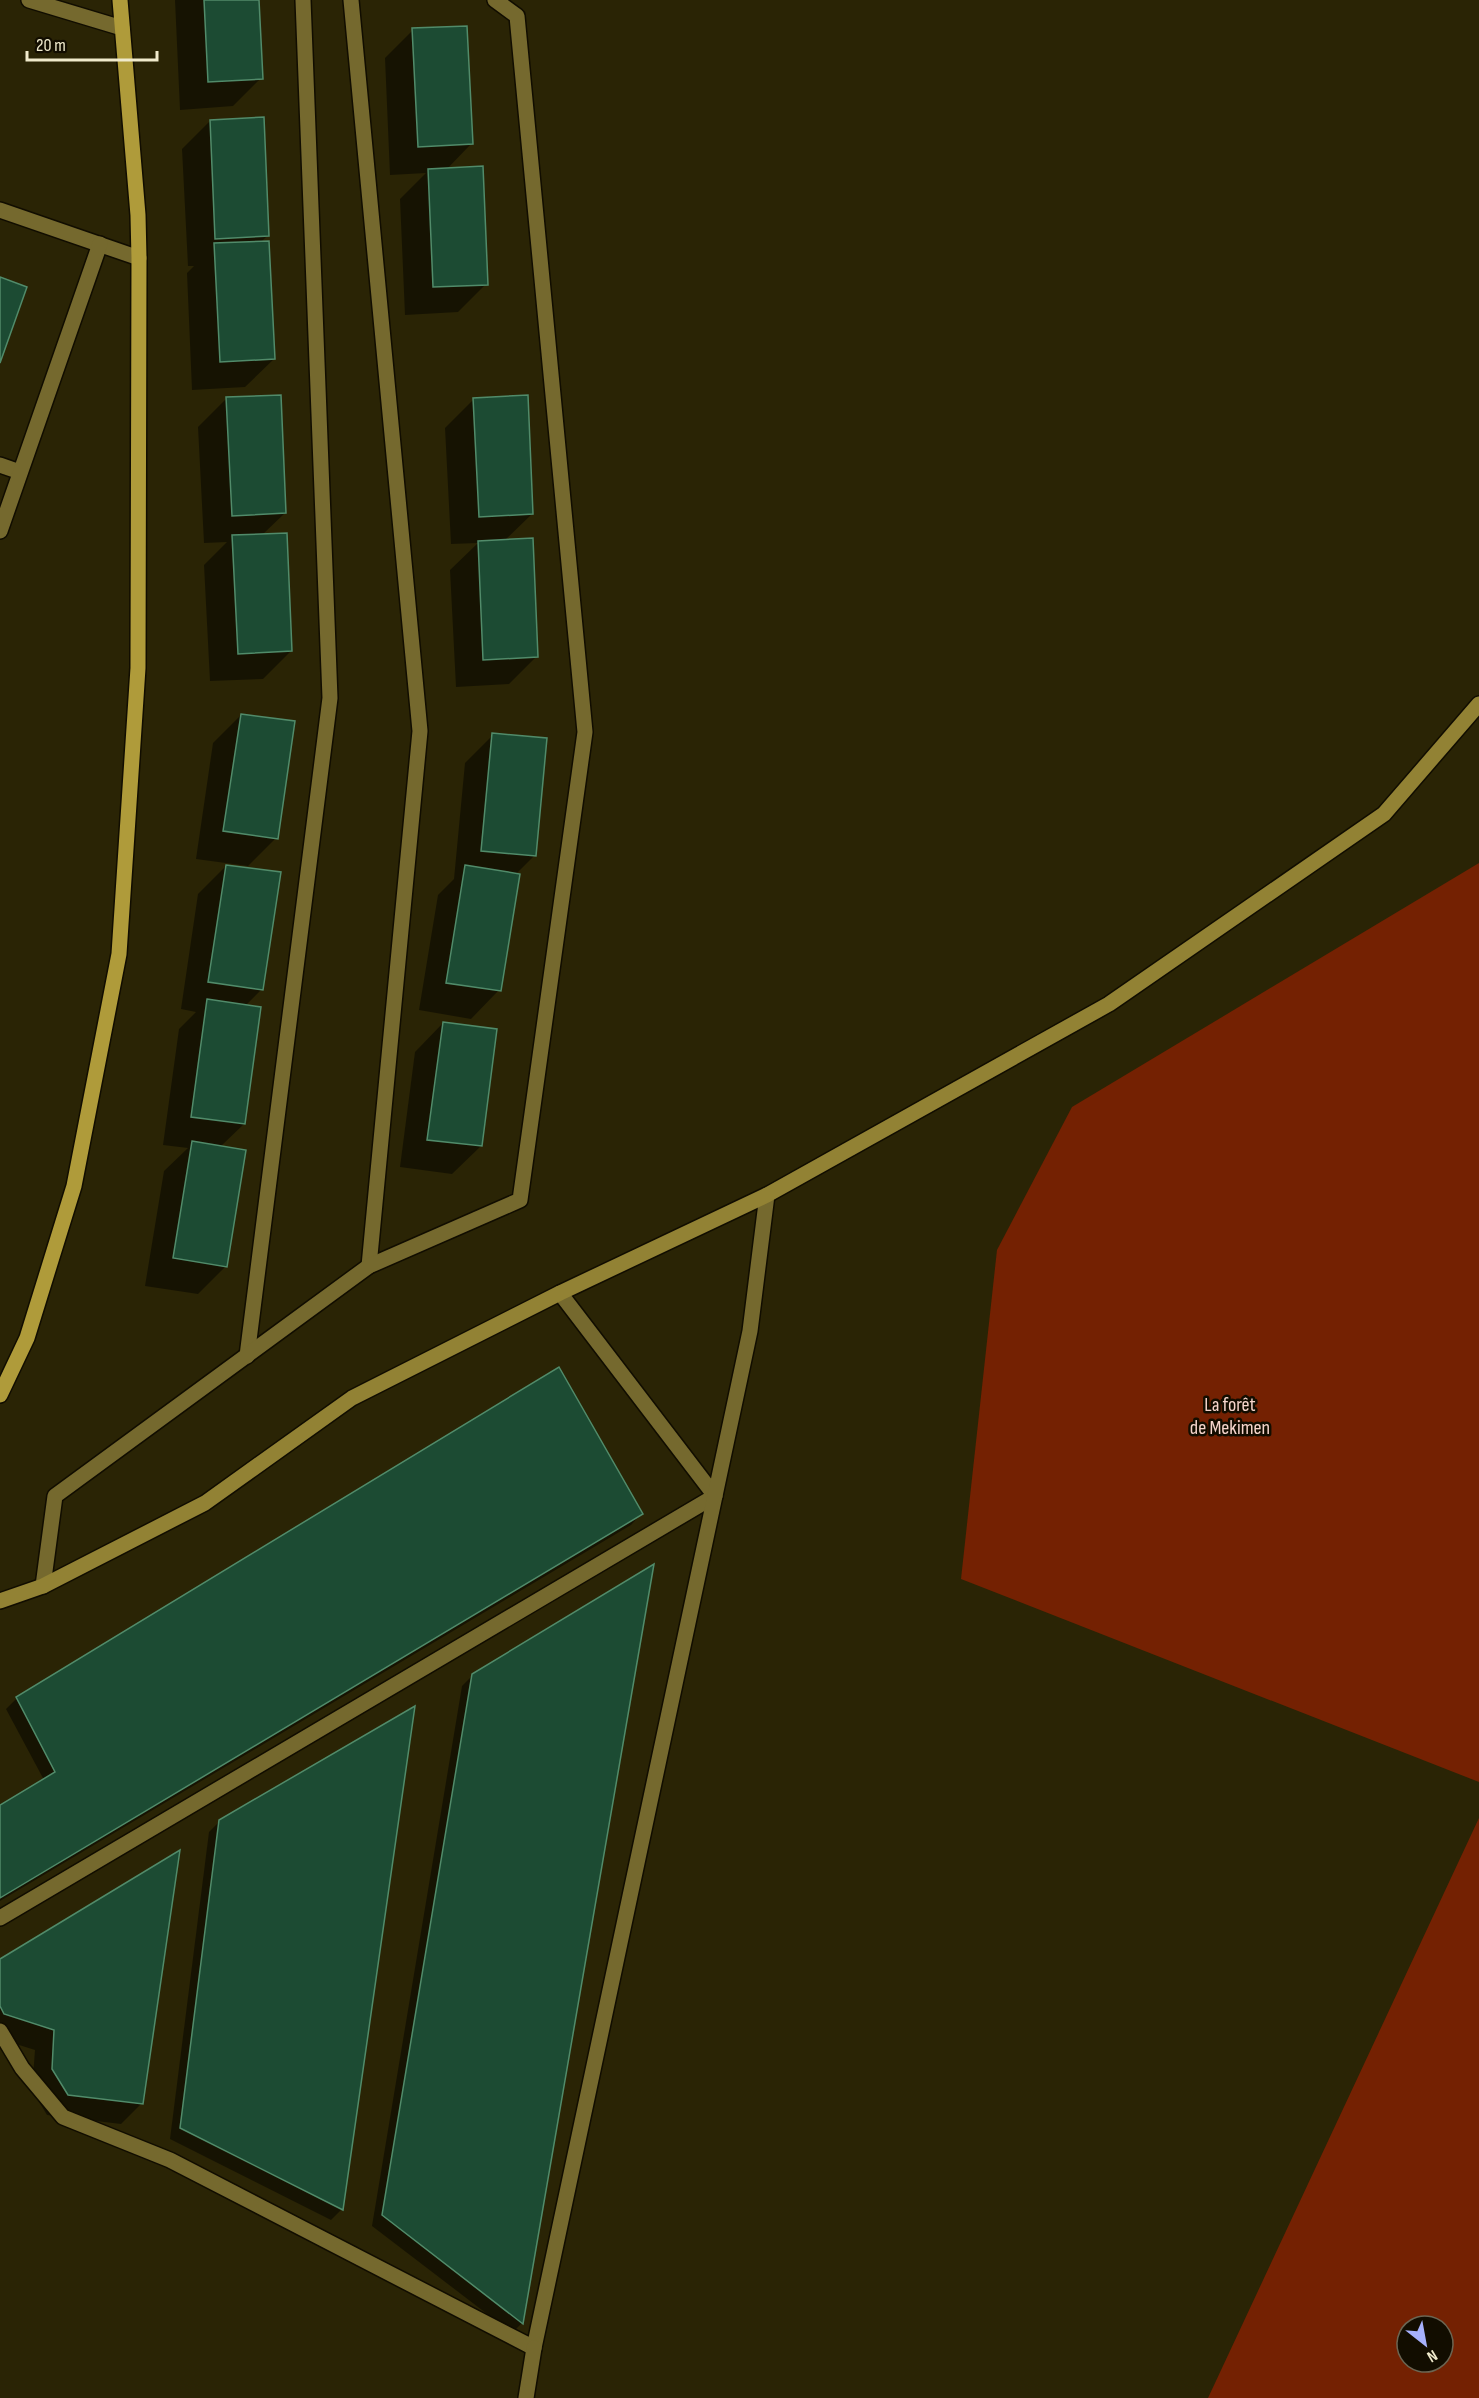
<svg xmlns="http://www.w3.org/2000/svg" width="1479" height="2398" font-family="'Sofia Sans Condensed',sans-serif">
  <rect width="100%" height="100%" fill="#2a2405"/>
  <g fill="#742102" fill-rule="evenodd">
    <path d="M1479,863V1782L961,1579L997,1250L1072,1107Z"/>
    <path d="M1479,1818V2398H1208ZM1407,2326H1443V2362H1407Z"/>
  </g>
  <g fill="#0007">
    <path d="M175,0H258L261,78L233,106L180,110Z"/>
    <path d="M413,30L471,144L446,170L486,284L458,312L405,315L400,199L426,173L390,175L385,58Z"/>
    <path d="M210,121L268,235L260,243L274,359L245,387L192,390L187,273L194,266H188L182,149Z"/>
    <path d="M226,399L285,513L262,535L291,651L263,679L210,681L204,565L227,542L204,543L198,427Z"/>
    <path d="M473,400L532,514L504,541L537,656L509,684L456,687L450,570L478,543L451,544L445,428Z"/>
    <path d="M241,715L276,838L248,866L196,859L213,743Z"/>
    <path d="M493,735L534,856L515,875L499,990L471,1019L419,1010L438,895L454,879L465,763Z"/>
    <path d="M226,866L262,989L245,1006L244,1124L220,1147L226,1266L198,1294L145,1286L164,1171L188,1148L163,1145L179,1029L196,1012L181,1009L198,894Z"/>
    <path d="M443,1023L481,1146L452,1174L400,1167L415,1052Z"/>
    <path d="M641,1514L631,1525L0,1901V1807L44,1780L6,1709L17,1698Z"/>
    <path d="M473,1675L522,2323L512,2333L372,2226L462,1686Z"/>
    <path d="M414,1709L341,2210L331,2220L170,2139L209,1832L220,1821Z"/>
    <path d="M0,1961L142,2103L121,2124L47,2115L32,2090L35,2050L0,2039Z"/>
  </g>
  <g fill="#1c4b33" stroke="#518b6a" stroke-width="1.5">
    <path d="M204,0H259L263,79L208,82Z"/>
    <path d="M467,26L473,144L418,147L412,28Z"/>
    <path d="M264,117L269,236L215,239L210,120Z"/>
    <path d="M483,166L488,285L433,287L428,169Z"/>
    <path d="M269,241L275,359L220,362L214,243Z"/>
    <path d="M0,277L27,287L0,363Z"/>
    <path d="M281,395L286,513L232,516L226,397Z"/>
    <path d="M528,395L533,514L479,517L473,398Z"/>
    <path d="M287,533L292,651L238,654L232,535Z"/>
    <path d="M533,538L538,657L483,660L478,541Z"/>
    <path d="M241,714L295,721L278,839L223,831Z"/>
    <path d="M492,733L547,738L536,856L481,851Z"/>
    <path d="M226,865L281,872L263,990L208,982Z"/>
    <path d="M465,865L520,874L501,991L446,983Z"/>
    <path d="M207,999L261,1007L245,1124L191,1117Z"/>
    <path d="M443,1022L497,1029L482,1146L427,1140Z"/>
    <path d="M192,1141L246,1150L227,1267L173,1258Z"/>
    <path d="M559,1367L643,1514L0,1898V1805L55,1772L16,1697Z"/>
    <path d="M654,1564L523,2324L382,2215L472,1674Z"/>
    <path d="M415,1706L343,2210L180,2128L219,1820Z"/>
    <path d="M180,1850L143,2104L68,2095L52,2069L54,2030L4,2014L0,2006V1959Z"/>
  </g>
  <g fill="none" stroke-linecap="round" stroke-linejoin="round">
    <defs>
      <g id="street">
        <path d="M29,0L122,28"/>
        <path d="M351,0L420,731L369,1266"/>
        <path d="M0,210L139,258"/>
        <path d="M0,465L20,472"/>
        <path d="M0,531L100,244"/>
        <path d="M247,1356L330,698L303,0"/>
        <path d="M43,1586L55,1496L369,1266L520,1200L585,732L517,16L495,0"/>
        <path d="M0,1918L715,1496L560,1293"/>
        <path d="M0,2031L22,2068L63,2117L170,2160L534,2348L750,1331L767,1195"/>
        <path d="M526,2398L534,2348"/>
      </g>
      <path id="secondary" d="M0,1601L43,1586L205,1503L352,1398L560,1293L767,1195L1109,1004L1384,814L1479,704"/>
      <path id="primary" d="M0,1395L27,1338L74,1186L119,954L138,668L139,258L138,215L120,0"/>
    </defs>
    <use href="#street" stroke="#110d00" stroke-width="18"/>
    <use href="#secondary" stroke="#110d00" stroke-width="18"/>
    <use href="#primary" stroke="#110d00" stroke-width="18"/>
    <use href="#street" stroke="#75692e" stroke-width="15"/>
    <use href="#secondary" stroke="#928234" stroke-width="15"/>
    <use href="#primary" stroke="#af9b3a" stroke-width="15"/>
  </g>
  <g text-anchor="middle" stroke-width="5" stroke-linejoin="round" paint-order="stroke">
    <g font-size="20" fill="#f6d5cb" stroke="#120d00">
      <text x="1230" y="1411">La forêt<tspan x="1230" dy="23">de Mekimen</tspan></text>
    </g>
  </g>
  <g transform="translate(1425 2344) rotate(149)"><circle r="28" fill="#120d00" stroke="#6b6552" stroke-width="1.5"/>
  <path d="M0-4.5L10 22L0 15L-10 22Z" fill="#a7b1fc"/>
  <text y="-9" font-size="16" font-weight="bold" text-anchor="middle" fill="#f0eacc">N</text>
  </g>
  <path d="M27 51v9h130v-9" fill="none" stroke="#f0eacc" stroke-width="3"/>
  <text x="36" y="51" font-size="18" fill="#f0eacc" stroke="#120d00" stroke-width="4.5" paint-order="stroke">20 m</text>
</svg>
